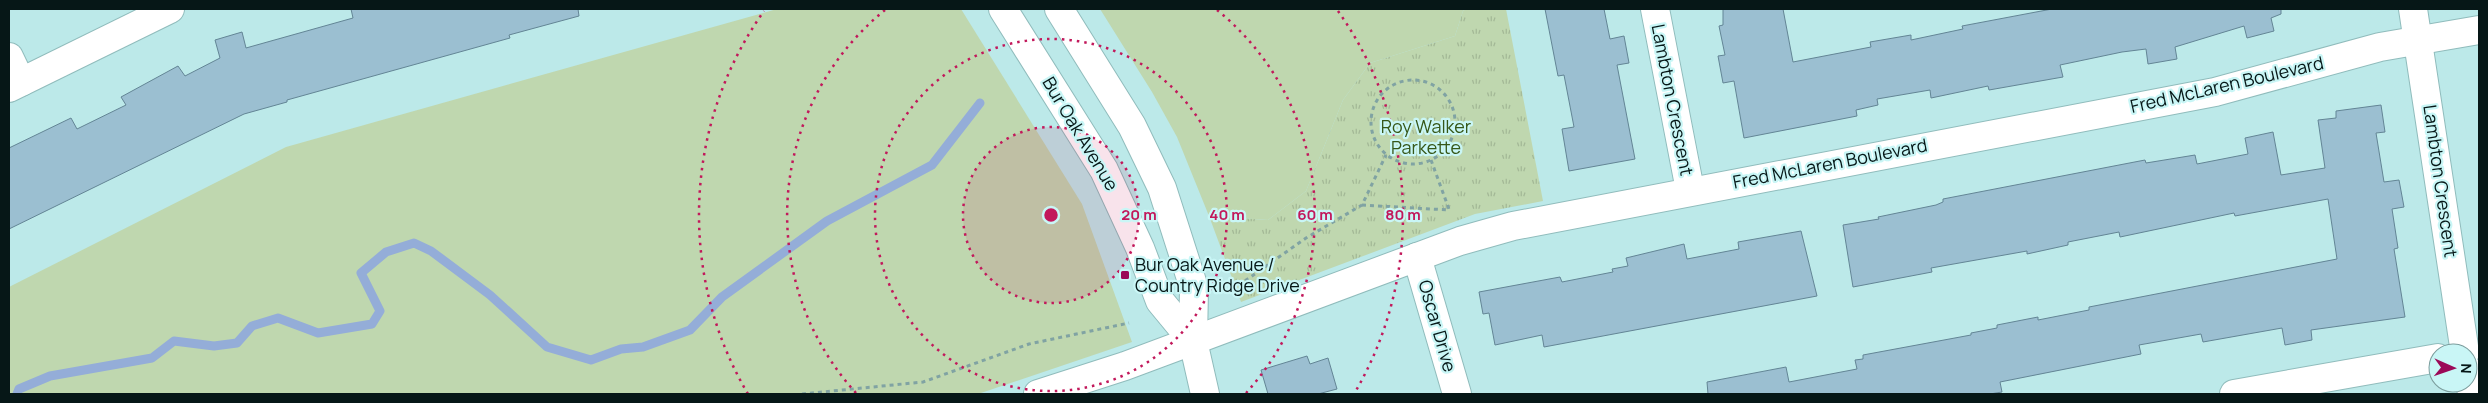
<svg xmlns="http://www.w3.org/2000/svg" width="2488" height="403" font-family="Manrope,sans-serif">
  <defs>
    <pattern id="park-tufts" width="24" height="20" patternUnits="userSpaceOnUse" patternTransform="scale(1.25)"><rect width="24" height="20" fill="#bfd7af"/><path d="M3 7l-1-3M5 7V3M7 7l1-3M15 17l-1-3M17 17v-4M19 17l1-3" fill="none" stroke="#a3b896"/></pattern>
  </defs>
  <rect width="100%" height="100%" fill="#bce9e9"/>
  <g fill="#bfd7af">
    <path d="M777,9H961L1082,204L1132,342L978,394H9V287L286,147Z"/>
    <path d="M1100,9H1466L1463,11L1455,36L1370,63L1343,100L1306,191L1268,220L1209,216L1177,137L1152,92Z"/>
  </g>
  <path fill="url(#park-tufts)" d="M1466,9H1506L1543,201L1475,214L1241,302L1209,216L1268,220L1306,191L1343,100L1370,63L1455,36L1463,11Z"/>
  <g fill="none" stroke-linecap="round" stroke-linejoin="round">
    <path stroke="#94add8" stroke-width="9" d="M17,394L19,389L50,376L152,358L174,341L214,346L237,343L252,326L278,318L318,333L372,324L380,311L361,273L386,252L414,243L431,251L490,295L547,347L591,360L621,349L643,347L690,330L722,297L827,221L932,165L980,103"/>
  </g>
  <g fill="#9bbfd1" stroke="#638595">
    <path d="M351,9H578L579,16L509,35L510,38L287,100V102L244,114L9,229V148L71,118L77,129L126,105L121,97L178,66L185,76L220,58L215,40L242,32L246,48L353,18Z"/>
    <path d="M1545,9H1604L1610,39L1624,36L1629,63L1617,65L1635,159L1569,171L1562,129L1574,127L1564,75L1558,76Z"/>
    <path d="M1723,9H1783L1793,62L1871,47L1870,42L1911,35V40L1963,29L1962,26L2052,9H2281V14L2271,18L2274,31L2247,38L2244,26L2175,47L2177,59L2148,64L2146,49L2122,52L2060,65L2063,77L1989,90L1988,86L1931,98L1930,90L1877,99L1878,105L1856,110L1857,116L1744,138L1734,81L1723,83L1718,56L1725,55L1719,26L1723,25Z"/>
    <path d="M2381,105L2385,132L2376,133L2384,182L2399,180L2404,207L2392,209L2398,248L2394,249L2405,317L2311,330L2312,340L2285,345L2282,328L2203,342L2201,334L2139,345L2141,354L2000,382L2002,392L1990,394H1708L1707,382L1786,367L1789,382L1857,369L1855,360L1863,359V355L1971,335V333L1997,328V325L2038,317V320L2089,310V307L2337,259L2328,199L2235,216L2234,213L2120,237L2119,232L2068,242V245L2027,254V251L1931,268L1932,272L1853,287L1843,225L1879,219L1878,217L1936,205L1943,202V199L2145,160L2146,163L2195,155L2197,164L2248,154L2245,138L2273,132L2281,175L2325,168L2318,120L2336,118V111Z"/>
    <path d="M1801,231L1817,296L1544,347L1542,335L1495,345L1489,313L1483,314L1479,292L1560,277L1562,282L1613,272L1612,269L1628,266L1626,258L1684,244L1687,259L1739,249L1738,242Z"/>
    <path d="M1307,356L1310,364L1328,358L1337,389L1318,394H1268L1261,370Z"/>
  </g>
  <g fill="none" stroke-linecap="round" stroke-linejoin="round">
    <defs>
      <g id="minor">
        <path d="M1655,9L1690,190"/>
        <path d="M2413,9L2465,353"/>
        <path d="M9,57L21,82"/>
        <path d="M9,88L170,9"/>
        <path d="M1417,257L1457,394"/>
        <path d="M2468,370L2472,394"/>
        <path d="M1038,394L1125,366L1460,241L1513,226L2215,92L2380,47L2479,30"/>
        <path d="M2234,394L2438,358"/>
      </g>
      <g id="tertiary">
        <path d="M1003,9L1104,170L1140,248L1160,301L1193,341"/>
        <path d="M1059,9L1132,126L1162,188L1194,288L1193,341L1205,394"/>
      </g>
    </defs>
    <use href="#minor" stroke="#90bcbc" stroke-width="30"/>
    <use href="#tertiary" stroke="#90bcbc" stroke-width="30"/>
    <g stroke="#80a3a3" stroke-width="3" stroke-dasharray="4 4" stroke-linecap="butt">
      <circle cx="1413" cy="122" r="42"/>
      <path d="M1431,160L1450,212"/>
      <path d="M1362,205L1449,210"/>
      <path d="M1232,290L1306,238L1362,205L1386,155"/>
      <path d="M802,394L923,382L1029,344L1129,323"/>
    </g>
    <use href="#minor" stroke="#fff" stroke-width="28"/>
    <use href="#tertiary" stroke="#fff" stroke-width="28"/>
  </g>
  <circle cx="1051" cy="215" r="88" fill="#c2185b" fill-opacity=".12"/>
  <g fill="none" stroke="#c2185b" stroke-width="2.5" stroke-dasharray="2.5 5">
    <circle cx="1051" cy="215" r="88"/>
    <circle cx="1051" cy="215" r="176"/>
    <path d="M856 393A264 264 0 0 1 885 10M1217 10A264 264 0 0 1 1246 393"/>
    <path d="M748 394A352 352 0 0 1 764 11M1338 11A352 352 0 0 1 1354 394"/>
  </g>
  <rect fill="#9b0958" stroke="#c9f6f6" stroke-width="2" x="1120" y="270" width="10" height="10" rx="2.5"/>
  <g text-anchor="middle" stroke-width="4.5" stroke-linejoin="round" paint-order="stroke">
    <g font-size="18" fill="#061717" stroke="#c9f6f6">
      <text transform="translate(2227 85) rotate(-13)" y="6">Fred McLaren Boulevard</text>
      <text transform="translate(1672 100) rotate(79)" y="6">Lambton Crescent</text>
      <text transform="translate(1080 134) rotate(59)" y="6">Bur Oak Avenue</text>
      <text transform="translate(1830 164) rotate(-11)" y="6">Fred McLaren Boulevard</text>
      <text transform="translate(2440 181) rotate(82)" y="6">Lambton Crescent</text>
      <text transform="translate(1437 326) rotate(74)" y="6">Oscar Drive</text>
    </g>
    <g font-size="18" fill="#365718" stroke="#c9f6f6">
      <text x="1426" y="133">Roy Walker<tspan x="1426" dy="21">Parkette</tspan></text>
    </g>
    <g font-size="18" fill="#061717" stroke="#c9f6f6" text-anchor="start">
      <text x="1135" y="271">Bur Oak Avenue /<tspan x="1135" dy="21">Country Ridge Drive</tspan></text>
    </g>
  </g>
  <circle cx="1051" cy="215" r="8" fill="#c2185b" stroke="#c9f6f6" stroke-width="2.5"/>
  <g font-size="15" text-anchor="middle" font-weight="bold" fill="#c2185b" stroke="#c9f6f6" stroke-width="4.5" stroke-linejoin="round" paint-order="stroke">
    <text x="1139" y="220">20 m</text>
    <text x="1227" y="220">40 m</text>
    <text x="1315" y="220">60 m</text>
    <text x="1403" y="220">80 m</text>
  </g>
  <rect width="2488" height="403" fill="none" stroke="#061717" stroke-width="20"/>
  <g transform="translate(2453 368) rotate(92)"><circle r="24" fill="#c9f6f6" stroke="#7b9d9d"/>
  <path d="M0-4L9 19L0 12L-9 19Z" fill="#9b0958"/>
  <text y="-8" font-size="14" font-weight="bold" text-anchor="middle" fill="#061717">N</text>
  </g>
</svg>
